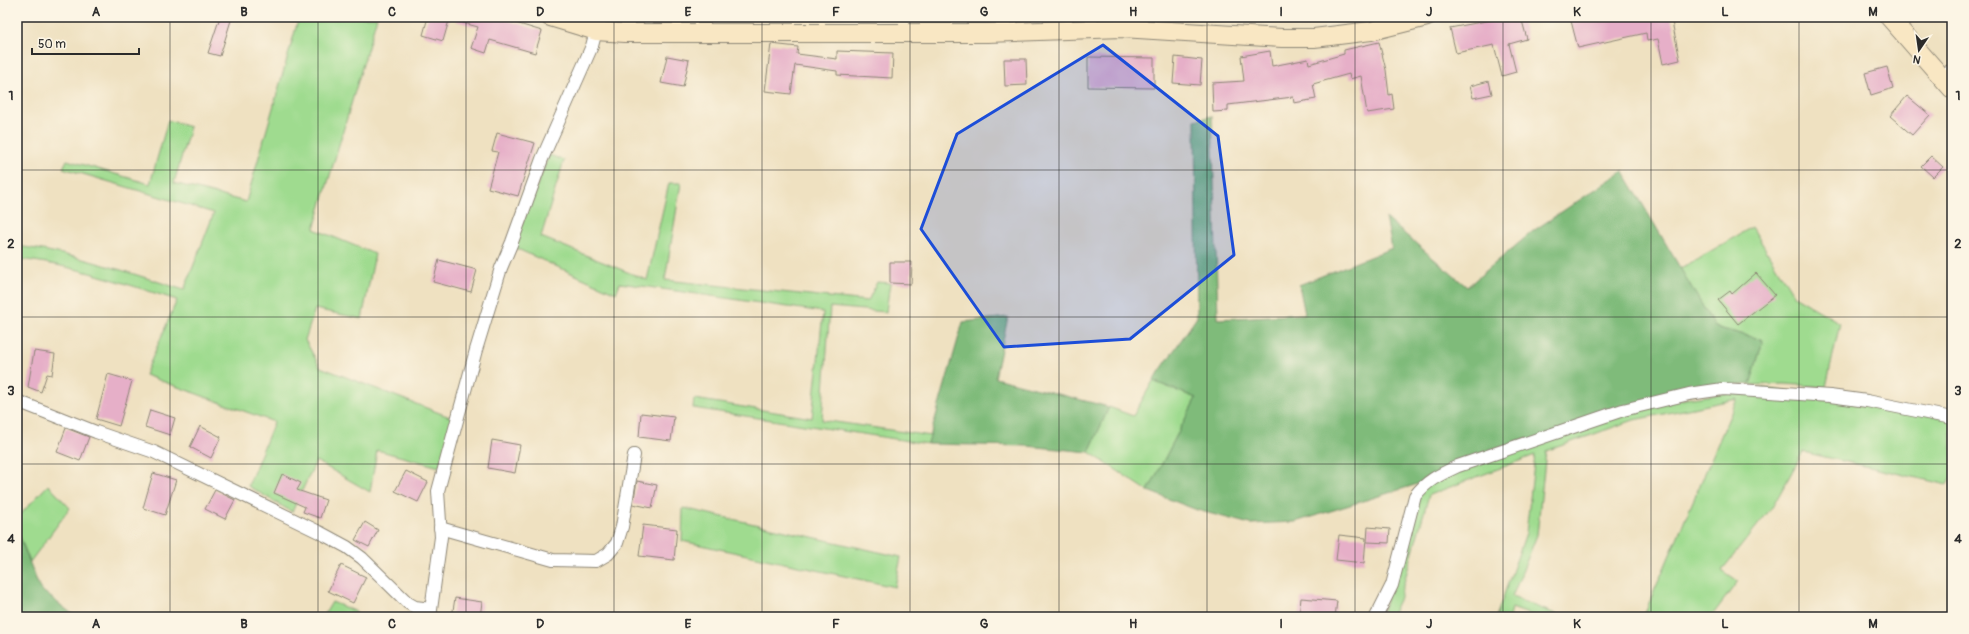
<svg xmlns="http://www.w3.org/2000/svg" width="1969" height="634" font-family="Pangolin,sans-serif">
  <rect width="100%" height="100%" fill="#fcf5e5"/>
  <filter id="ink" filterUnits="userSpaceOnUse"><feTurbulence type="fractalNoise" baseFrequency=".025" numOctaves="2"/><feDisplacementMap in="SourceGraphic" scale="8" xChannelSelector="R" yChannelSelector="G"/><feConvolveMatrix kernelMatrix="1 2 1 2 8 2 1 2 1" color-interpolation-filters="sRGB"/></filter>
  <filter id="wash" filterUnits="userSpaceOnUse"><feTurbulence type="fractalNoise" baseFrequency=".012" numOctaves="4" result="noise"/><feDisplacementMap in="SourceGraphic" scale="16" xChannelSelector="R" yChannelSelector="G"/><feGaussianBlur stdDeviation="0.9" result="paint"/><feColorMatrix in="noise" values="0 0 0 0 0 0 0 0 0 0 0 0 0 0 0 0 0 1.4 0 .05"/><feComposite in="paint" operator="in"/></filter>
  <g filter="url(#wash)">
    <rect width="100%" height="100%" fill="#efe1c1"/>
    <g fill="#9fdb8f" stroke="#65835d">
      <path d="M299,17H377L314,229L375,254L362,319L315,309L305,340L320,367L455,419L439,467L377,450L370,492L316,461L292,512L248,486L274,422L145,375L177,300C125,284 72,264 17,259V246C74,253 130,273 184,290L214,213L63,168L67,160L150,184L168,120L190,127L174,183L246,202Z"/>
      <path d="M549,155L564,160L541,237L647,280L669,183H681L665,280L868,301L877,282L890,283L886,312L830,307L822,420L931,436L928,444L693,408L694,399L812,418L823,312L620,283L616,293L513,247Z"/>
      <path d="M1752,227L1794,296L1840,323L1826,387L1785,384L1750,385L1763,340L1715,327L1680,269Z"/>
      <path d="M1153,381L1196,398L1148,491L1089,452L1109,407L1133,416Z"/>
      <path d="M1764,388L1952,419V477L1948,485L1803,452L1773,506L1722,570L1738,581L1711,617H1643L1737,399L1634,420L1546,451L1537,535L1512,597L1563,617H1537L1512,608L1510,617H1496L1526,533L1535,455L1429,495L1399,600L1391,617H1381L1421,483L1634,406Z"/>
      <path d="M48,485L70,508L30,562L17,530V518Z"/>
      <path d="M683,508L901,557L895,587L682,541Z"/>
      <path d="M332,602L357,612L355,617H323Z"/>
    </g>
    <g fill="#7fbb7a" stroke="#557352">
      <path d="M1212,116L1218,319L1305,314L1299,285L1392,248L1386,218L1467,287L1533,231L1623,171L1715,327L1763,340L1750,385L1738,384L1634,406L1421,483L1295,522L1250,524L1197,510L1148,491L1196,398L1153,381L1197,317L1195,120Z"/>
      <path d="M1008,317L995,378L1109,407L1089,452L1027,446L928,444L963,322Z"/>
      <path d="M17,530L40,589L76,617H17Z"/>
    </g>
    <g id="blocks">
      <g fill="#e6afc8">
        <path d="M220,17H232L220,56L208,53Z"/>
        <path d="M428,17H450L443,41L423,35Z"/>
        <path d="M457,17H496L542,31L535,53L490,40L486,53L471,48L478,27L456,21Z"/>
        <path d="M1507,17H1521L1527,39L1509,44L1516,72L1502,76L1494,45L1456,53L1450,28Z"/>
        <path d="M1570,17H1671L1680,60L1663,64L1658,39L1647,41L1646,33L1578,48Z"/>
        <path d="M1379,42L1386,70L1389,95L1392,94L1394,109L1367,113L1361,76L1350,79L1349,74L1313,84L1316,99L1294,103L1293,97L1228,105V111L1213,112L1212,83L1244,81L1241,56L1270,51L1272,66L1308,59L1309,64L1344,54V50Z"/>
        <path d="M771,44L798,47L797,54L837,59V51L893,53L892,78L837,75V71L795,65L791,94L765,91Z"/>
        <path d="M667,56L689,60L683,87L661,83Z"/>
        <path d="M1088,57L1154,58V88L1088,87Z"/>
        <path d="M1175,57L1202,60L1200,85L1173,83Z"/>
        <path d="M1004,59H1026L1027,85L1005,86Z"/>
        <path d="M1887,67L1893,88L1871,95L1865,73Z"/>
        <path d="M1489,81L1492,94L1473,98L1470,86Z"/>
        <path d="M1907,96L1930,115L1912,135L1890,116Z"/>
        <path d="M497,133L535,143L518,196L488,188L498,152L492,151Z"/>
        <path d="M1931,156L1943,167L1933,177L1921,166Z"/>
        <path d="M439,260L477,270L471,292L433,282Z"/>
        <path d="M890,262H912L911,284L890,283Z"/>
        <path d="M1756,273L1775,295L1738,324L1718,300L1730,291L1732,294Z"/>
        <path d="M34,351L55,354L52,375L47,374L41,392L28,387Z"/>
        <path d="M108,374L132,381L119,426L96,419Z"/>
        <path d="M150,410L175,418L170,435L145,427Z"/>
        <path d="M641,413L674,417L671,441L639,437Z"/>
        <path d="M200,426L221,437L211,458L190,447Z"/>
        <path d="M66,428L89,437L80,461L57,452Z"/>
        <path d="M492,440L520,445L515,473L488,468Z"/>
        <path d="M406,471L428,482L418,502L395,491Z"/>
        <path d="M153,473L176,480L165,515L143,508Z"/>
        <path d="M282,474L301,483L297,490L326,500L320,518L303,512L305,507L274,493Z"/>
        <path d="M637,481L657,485L652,508L633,504Z"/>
        <path d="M215,490L235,500L225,519L205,509Z"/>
        <path d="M365,522L378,530L369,547L355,540Z"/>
        <path d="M643,525L677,529L674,560L639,556Z"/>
        <path d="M1368,527L1390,529L1389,543L1367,542Z"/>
        <path d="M1339,535L1366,538L1364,563L1336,560Z"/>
        <path d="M341,565L366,577L353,603L328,591Z"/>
        <path d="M455,598L482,602L480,617H452Z"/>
        <path d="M1301,598L1337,601L1335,617H1299Z"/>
      </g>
    </g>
  </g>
  <g filter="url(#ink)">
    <use href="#blocks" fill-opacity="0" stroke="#8d8676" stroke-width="1"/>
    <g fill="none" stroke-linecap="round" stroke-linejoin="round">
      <defs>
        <g id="street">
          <path d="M1940,76L1952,70"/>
          <path d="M17,401L96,432L154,452L321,533L347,547L362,558L408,603L415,607L431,609"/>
          <path d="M440,528L553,560L596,561L608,554L617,543L622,527L634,455"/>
          <path d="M430,617L441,537L438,491L476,350L501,268L512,242L542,159L592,46L596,31"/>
          <path d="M1376,617L1392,585L1415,496C1427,480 1441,474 1458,466L1623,410L1689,394L1723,389L1830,396L1867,401L1952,418"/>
        </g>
        <g id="secondary">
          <path d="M550,17L596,31L625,33H987L1122,28L1282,38H1314L1371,31L1427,17"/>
          <path d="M1889,17L1952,89"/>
        </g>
      </defs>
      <use href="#street" stroke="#8d8676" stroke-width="14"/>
      <use href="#secondary" stroke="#8d8676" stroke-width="20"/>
      <use href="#street" stroke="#fff" stroke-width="12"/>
      <use href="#secondary" stroke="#f9e7c3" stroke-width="18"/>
    </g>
  </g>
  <path fill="#1d4ed8" fill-opacity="0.2" stroke="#1d4ed8" stroke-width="3" stroke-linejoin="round" d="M1103,45L1218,136L1234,255L1130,339L1004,347L921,229L957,134Z"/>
  <path fill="none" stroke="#2b2b2b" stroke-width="1" stroke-opacity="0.55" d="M170,17V617M318,17V617M466,17V617M614,17V617M762,17V617M910,17V617M1059,17V617M1207,17V617M1355,17V617M1503,17V617M1651,17V617M1799,17V617M17,170H1952M17,317H1952M17,464H1952"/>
  <rect width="1969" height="634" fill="none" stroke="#fcf5e5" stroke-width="44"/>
  <g transform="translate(1919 50) rotate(193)" stroke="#fcf5e5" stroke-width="3" paint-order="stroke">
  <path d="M0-3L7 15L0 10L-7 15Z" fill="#2b2b2b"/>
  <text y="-6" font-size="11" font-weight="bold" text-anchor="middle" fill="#2b2b2b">N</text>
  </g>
  <path d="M32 48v6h107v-6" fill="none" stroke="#2b2b2b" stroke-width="2"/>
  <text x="38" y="48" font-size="12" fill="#2b2b2b" stroke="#fcf5e5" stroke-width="3" paint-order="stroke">50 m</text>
  <rect x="22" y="22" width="1925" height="590" fill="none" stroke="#2b2b2b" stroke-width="1.5"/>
  <g font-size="13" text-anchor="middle" font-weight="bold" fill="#2b2b2b">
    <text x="96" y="16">A</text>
    <text x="244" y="16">B</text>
    <text x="392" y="16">C</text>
    <text x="540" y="16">D</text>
    <text x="688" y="16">E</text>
    <text x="836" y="16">F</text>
    <text x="984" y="16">G</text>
    <text x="1133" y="16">H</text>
    <text x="1281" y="16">I</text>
    <text x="1429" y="16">J</text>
    <text x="1577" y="16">K</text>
    <text x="1725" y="16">L</text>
    <text x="1873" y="16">M</text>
    <text x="11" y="100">1</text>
    <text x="1958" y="100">1</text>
    <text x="11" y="248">2</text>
    <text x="1958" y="248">2</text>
    <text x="11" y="395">3</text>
    <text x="1958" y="395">3</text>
    <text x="11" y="543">4</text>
    <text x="1958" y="543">4</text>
    <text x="96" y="628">A</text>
    <text x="244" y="628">B</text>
    <text x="392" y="628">C</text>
    <text x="540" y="628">D</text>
    <text x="688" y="628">E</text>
    <text x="836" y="628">F</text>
    <text x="984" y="628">G</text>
    <text x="1133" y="628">H</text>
    <text x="1281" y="628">I</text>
    <text x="1429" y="628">J</text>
    <text x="1577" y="628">K</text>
    <text x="1725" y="628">L</text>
    <text x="1873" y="628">M</text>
  </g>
</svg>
